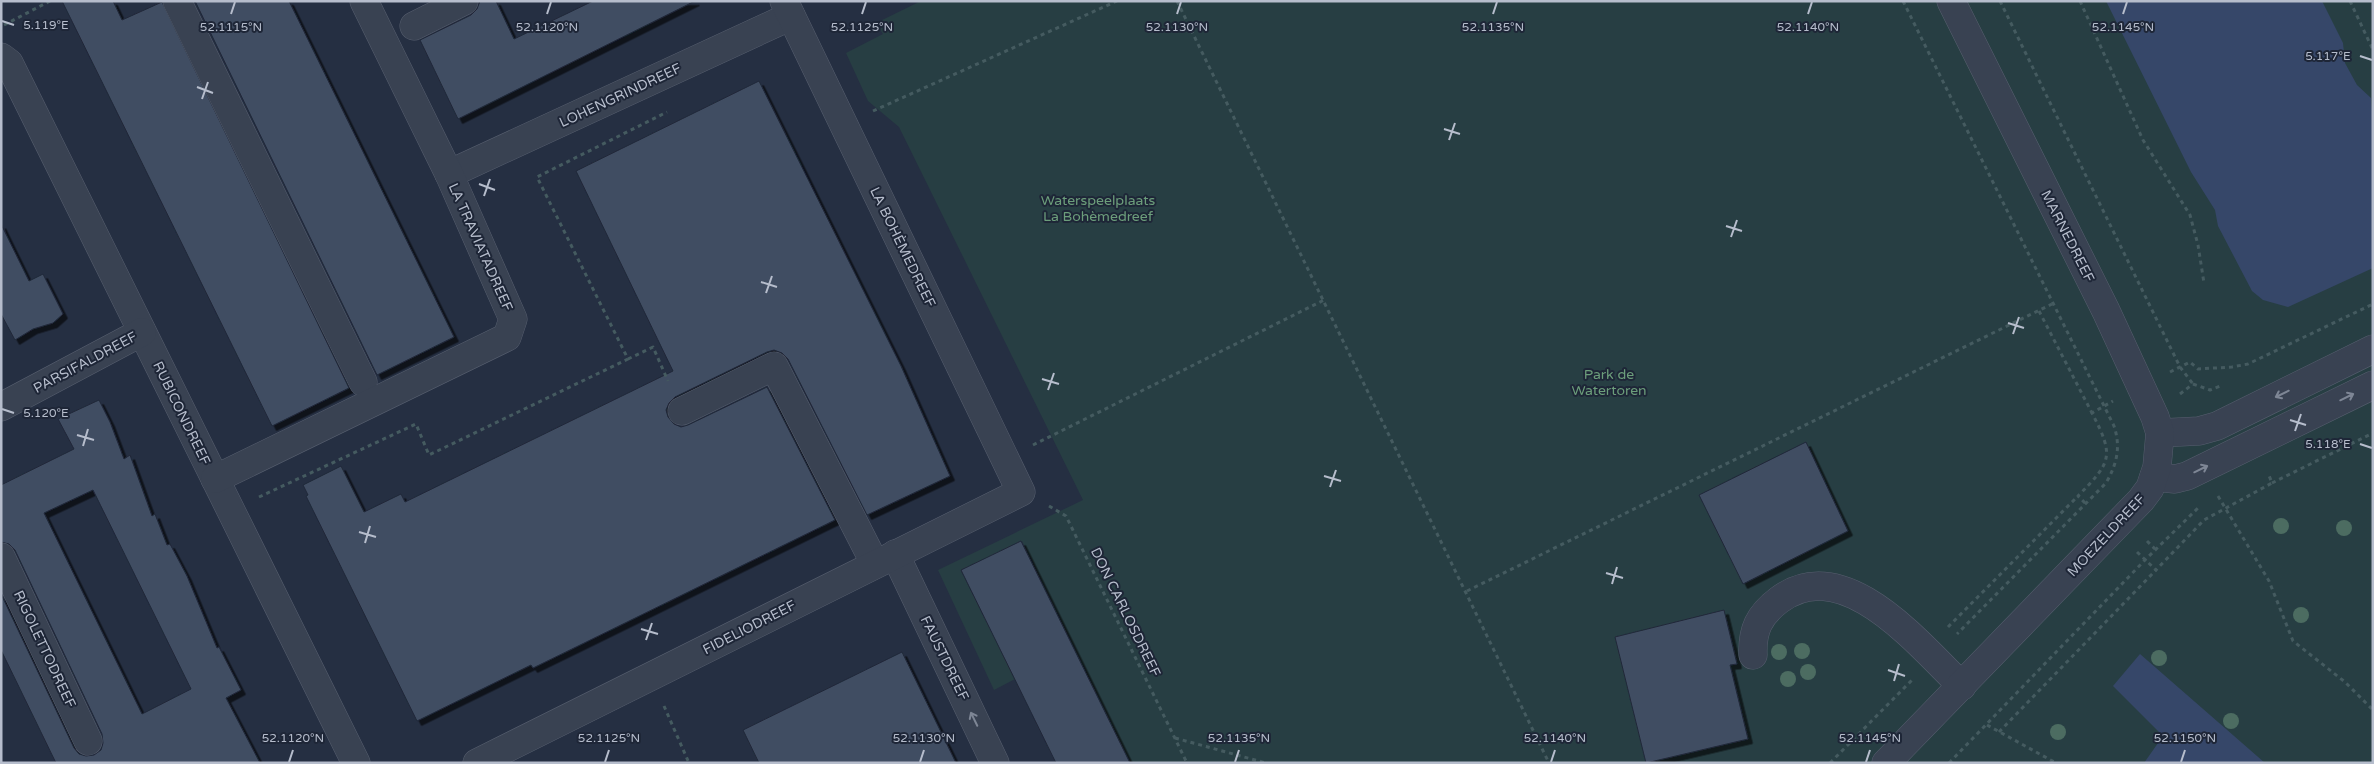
<svg xmlns="http://www.w3.org/2000/svg" width="2374" height="764" font-family="'Varela Round',sans-serif">
  <defs>
    <filter id="shadow"><feDropShadow dx="4.5" dy="4.5" stdDeviation="0" flood-color="#0009"/></filter>
  </defs>
  <rect width="100%" height="100%" fill="#252f42"/>
  <path fill="#273e43" d="M921,1H2373V763H1130L1022,541L961,571L1015,679L994,690L938,570L1083,500L899,127L868,101L846,53L883,34L876,23Z"/>
  <g fill="#364769">
    <path d="M2106,1H2322L2343,43L2345,63L2357,85L2371,98L2373,124V268L2288,307L2263,300L2252,291L2218,226L2215,210L2191,172Z"/>
    <path d="M2140,654L2265,763H2144L2163,736L2113,686Z"/>
  </g>
  <g fill="#404d62" stroke="#202839" fill-rule="evenodd" filter="url(#shadow)">
    <path d="M62,1H113L122,20L162,2L349,388L272,426Z"/>
    <path d="M195,1H289L454,337L377,375Z"/>
    <path d="M480,1H496L514,39L593,1H695L458,119L420,40L471,15L477,9Z"/>
    <path d="M759,81L901,366L950,476L867,515L788,359L782,353L774,350L767,352L675,397L669,403L666,410L668,417L674,424L681,427L688,425L767,387L835,520L574,648L533,668L531,665L417,721L306,496L308,495L303,485L341,466L364,512L401,494L405,502L673,371L576,171Z"/>
    <path d="M1,224L29,281L43,274L63,314L53,323L33,329L15,340L1,314Z"/>
    <path d="M99,400L110,422L124,459L130,455L152,516L155,514L167,545L170,544L187,576L217,648L219,647L241,690L226,698L260,763H56L1,650V594L74,748L79,754L86,756L94,755L101,750L103,743L102,734L15,550L9,544L1,542V485L74,449L58,419ZM93,490L191,689L142,714L44,513Z"/>
    <path d="M1806,442L1848,531L1743,584L1699,495Z"/>
    <path d="M1021,541L1130,763H1056L961,570Z"/>
    <path d="M1724,610L1737,664L1730,665L1748,739L1646,763L1615,637Z"/>
    <path d="M902,652L956,763H759L743,730Z"/>
  </g>
  <g fill="none" stroke-linecap="round" stroke-linejoin="round">
    <defs>
      <g id="minor">
        <path d="M177,1L363,382"/>
        <path d="M414,26L464,1"/>
        <path d="M1,57L9,63L356,763"/>
        <path d="M449,174L791,16"/>
        <path d="M1,407L142,332"/>
        <path d="M682,411L774,366L875,564"/>
        <path d="M2160,433L2199,431L2217,426L2373,349"/>
        <path d="M2154,477L2175,479L2187,476L2373,385"/>
        <path d="M215,479L507,337L513,319L449,174L364,1"/>
        <path d="M895,554L995,763"/>
        <path d="M1,557L88,741"/>
        <path d="M1753,655C1752,630 1759,615 1779,600C1844,551 1919,645 1962,686"/>
        <path d="M477,763L1021,492L784,1"/>
        <path d="M1886,763L2141,500L2150,488L2157,467L2160,433L2155,417L2106,311L1951,1"/>
      </g>
    </defs>
    <use href="#minor" stroke="#575f6f" stroke-width="29"/>
    <g stroke="#455b60" stroke-width="3" stroke-dasharray="4 4" stroke-linecap="butt">
      <path d="M1177,1L1549,763"/>
      <path d="M1903,1L2114,426C2121,447 2117,464 2106,483L1957,634"/>
      <path d="M2000,1L2180,367L2193,384"/>
      <path d="M2080,1L2143,140L2190,215L2198,245L2204,283"/>
      <path d="M2350,1L2373,50"/>
      <path d="M4,25L50,1"/>
      <path d="M873,111L1117,1"/>
      <path d="M2039,311L2092,413"/>
      <path d="M628,359L653,347L668,381"/>
      <path d="M2170,372L2190,362L2198,369L2232,367L2248,364L2373,304"/>
      <path d="M2193,384L2210,390L2223,385"/>
      <path d="M2180,394L2193,384"/>
      <path d="M1033,445L1324,300"/>
      <path d="M2272,483L2373,433"/>
      <path d="M2218,496L2269,581L2293,641L2345,682L2373,710"/>
      <path d="M259,497L416,424L429,455L628,359L537,177L667,112"/>
      <path d="M2085,503L2078,496C2111,462 2115,457 2092,413L2113,401"/>
      <path d="M1049,506L1066,516L1187,763"/>
      <path d="M2147,541L2155,549"/>
      <path d="M2137,552L2156,570L2204,520L2272,483L2268,473"/>
      <path d="M1467,591L2052,304"/>
      <path d="M1948,627L2078,496"/>
      <path d="M664,706L689,763"/>
      <path d="M1987,725L2056,763"/>
      <path d="M1999,732L2156,570"/>
      <path d="M1175,738L1266,763"/>
      <path d="M1830,763L1912,680"/>
      <path d="M1949,763L2145,560L2198,508"/>
    </g>
    <use href="#minor" stroke="#394252" stroke-width="28"/>
  </g>
  <g fill="#4c6c61">
    <circle cx="2281" cy="526" r="8"/>
    <circle cx="2344" cy="528" r="8"/>
    <circle cx="2301" cy="615" r="8"/>
    <circle cx="1802" cy="651" r="8"/>
    <circle cx="1779" cy="652" r="8"/>
    <circle cx="2159" cy="658" r="8"/>
    <circle cx="1808" cy="672" r="8"/>
    <circle cx="1788" cy="679" r="8"/>
    <circle cx="2231" cy="721" r="8"/>
    <circle cx="2058" cy="732" r="8"/>
  </g>
  <defs><path id="oneway-shaft" d="M-6 0H5M1.5-3L5.5 0L1.5 3" fill="none" stroke-width="1.6" stroke-linecap="round" stroke-linejoin="round" transform="scale(1.25)"/></defs>
  <g stroke="#7e8695">
    <use href="#oneway-shaft" transform="translate(2282 394) rotate(154)"/>
    <use href="#oneway-shaft" transform="translate(2347 397) rotate(-26)"/>
    <use href="#oneway-shaft" transform="translate(2201 469) rotate(-26)"/>
    <use href="#oneway-shaft" transform="translate(974 719) rotate(-116)"/>
  </g>
  <path fill="none" stroke="#b6bdcc" stroke-width="2" d="M231,14L235,2M547,14L551,2M862,14L866,2M1177,14L1181,2M1493,14L1497,2M1808,14L1812,2M2123,14L2127,2M2,21L14,25M2360,56L2372,60M197,87L213,93M202,99L208,82M1444,129L1460,134M1449,140L1455,123M479,184L495,190M484,196L490,179M1726,226L1742,231M1731,237L1737,220M761,282L777,287M766,293L772,276M2008,323L2024,328M2013,334L2019,317M1042,379L1059,384M1048,390L1054,373M2,409L14,413M2290,420L2306,425M2295,431L2301,414M77,435L94,440M2360,444L2372,448M83,446L88,429M1324,476L1341,481M1330,487L1336,470M359,532L376,537M365,543L370,526M1606,573L1623,578M1612,584L1617,567M641,629L658,634M646,640L652,623M1888,670L1905,676M1894,681L1899,664M289,762L293,750M605,762L609,750M920,762L924,750M1235,762L1239,750M1551,762L1555,750M1866,762L1870,750M2181,762L2185,750"/>
  <g text-anchor="middle" stroke-width="4" stroke-linejoin="round" paint-order="stroke">
    <g font-size="14" fill="#b6bdcc" stroke="#1e2637">
      <text transform="translate(620 95) rotate(-25)" y="5">LOHENGRINDREEF</text>
      <text transform="translate(2068 236) rotate(63)" y="5">MARNEDREEF</text>
      <text transform="translate(481 247) rotate(66)" y="5">LA TRAVIATADREEF</text>
      <text transform="translate(903 247) rotate(64)" y="5">LA BOHÈMEDREEF</text>
      <text transform="translate(85 362) rotate(-28)" y="5">PARSIFALDREEF</text>
      <text transform="translate(182 413) rotate(64)" y="5">RUBICONDREEF</text>
      <text transform="translate(2106 535) rotate(-47)" y="5">MOEZELDREEF</text>
      <text transform="translate(1126 612) rotate(64)" y="5">DON CARLOSDREEF</text>
      <text transform="translate(749 627) rotate(-27)" y="5">FIDELIODREEF</text>
      <text transform="translate(45 649) rotate(65)" y="5">RIGOLETTODREEF</text>
      <text transform="translate(945 658) rotate(64)" y="5">FAUSTDREEF</text>
    </g>
    <g font-size="14" fill="#6c9e7b" stroke="#1e2637">
      <text x="1098" y="205">Waterspeelplaats<tspan x="1098" dy="16">La Bohèmedreef</tspan></text>
      <text x="1609" y="379">Park de<tspan x="1609" dy="16">Watertoren</tspan></text>
    </g>
  </g>
  <g font-size="12" text-anchor="middle" fill="#b6bdcc" stroke="#1e2637" stroke-width="4" stroke-linejoin="round" paint-order="stroke">
    <text x="46" y="29">5.119°E</text>
    <text x="1808" y="31">52.1140°N</text>
    <text x="2123" y="31">52.1145°N</text>
    <text x="231" y="31">52.1115°N</text>
    <text x="547" y="31">52.1120°N</text>
    <text x="862" y="31">52.1125°N</text>
    <text x="1177" y="31">52.1130°N</text>
    <text x="1493" y="31">52.1135°N</text>
    <text x="2328" y="60">5.117°E</text>
    <text x="46" y="417">5.120°E</text>
    <text x="2328" y="448">5.118°E</text>
    <text x="293" y="742">52.1120°N</text>
    <text x="609" y="742">52.1125°N</text>
    <text x="924" y="742">52.1130°N</text>
    <text x="1239" y="742">52.1135°N</text>
    <text x="1555" y="742">52.1140°N</text>
    <text x="1870" y="742">52.1145°N</text>
    <text x="2185" y="742">52.1150°N</text>
  </g>
  <rect width="2374" height="764" fill="none" stroke="#b6bdcc" stroke-width="5"/>
</svg>
